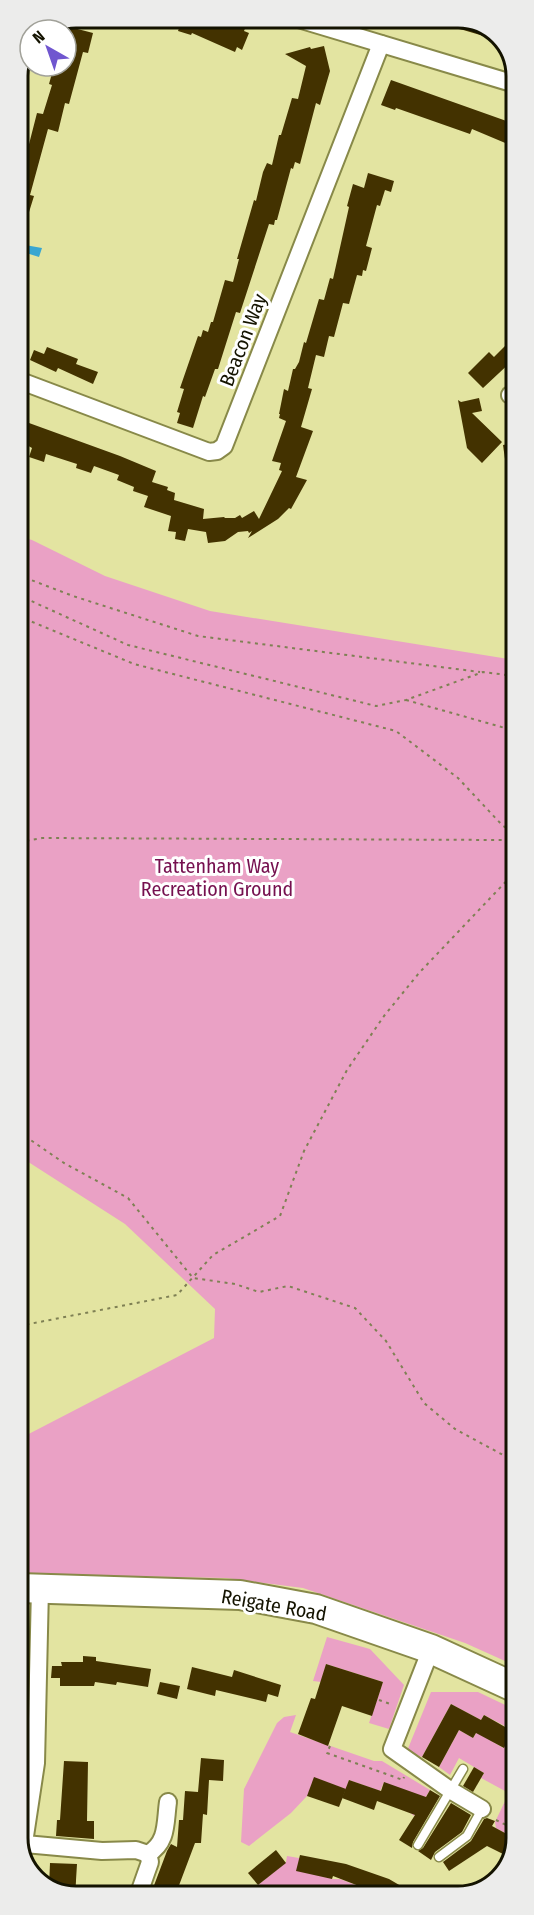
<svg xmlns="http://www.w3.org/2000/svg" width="534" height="1915" font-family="'Fira Sans Condensed',sans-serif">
  <rect width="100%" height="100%" fill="#e3e4a1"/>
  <g fill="#eaa1c5">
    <path d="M18,536L32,540L105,576L210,611L515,660L516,1666L465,1643L303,1588L226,1578L19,1574V1439L214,1338L215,1309L125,1224L19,1156Z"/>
    <path d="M327,1637L370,1649L404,1685L389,1729L369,1723L383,1682L326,1664L321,1682L313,1681Z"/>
    <path d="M431,1692H478L516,1710V1727L514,1731L484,1715L481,1720L451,1704L422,1757L407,1751Z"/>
    <path d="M296,1715L290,1732L374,1761H382L430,1790L414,1816L409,1812L384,1782L380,1791L349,1780L346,1789L307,1796L291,1813L249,1846L241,1842L244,1789L277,1723L284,1717Z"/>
    <path d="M459,1730L473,1738L477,1732L503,1748L507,1742L516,1747V1839L496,1828L495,1822L507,1797L505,1791L481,1778L484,1773L459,1758L450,1775L439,1767Z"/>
    <path d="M287,1856L299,1858L332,1879H340L385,1896H263L253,1893L258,1885L286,1862Z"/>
  </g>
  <path fill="#39a6d1" d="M25,245L42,248L39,257L23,252Z"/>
  <g fill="#433200">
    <path d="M155,18H191L216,26L219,19L233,24L234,21L246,26L244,31L249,33L242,50L237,47L235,52L192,33L191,35L178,31L179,28L155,21Z"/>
    <path d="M434,18H465L496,33L498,36L497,40L433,21Z"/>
    <path d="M66,26L93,33L88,53L83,52L69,104L65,103L58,132L48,129L30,195L34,196L21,238H18V155L21,156L22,150L27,152L37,113L43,114L52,85L49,84L54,66H66Z"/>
    <path d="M324,46L330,71L320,105L316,103L300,164L295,162L293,169L291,168L277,220H275L274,225L269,224L240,313L236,312L218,369H215L205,397L203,396L193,428L177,423L180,413L177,412L184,389L180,388L198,336L201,337L203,330L208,332L211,322H213L225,280L233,282L239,259H237L254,200L256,201L263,172L267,163L272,165L279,135H281L292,98L298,99L306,66L285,54L310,47L311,49Z"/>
    <path d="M391,80L515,124V147L472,129L470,134L396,108L395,110L381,105Z"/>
    <path d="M368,173L394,181L391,192L385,190L380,206L377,205L366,246L372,248L366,271L363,270L362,276L357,275L349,304L343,303L334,337L329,336L324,357L316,355L308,388L312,389L301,427L313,431L296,477L307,480L291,509L289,508L278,519L248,538L252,531L249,533L248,531L238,532L225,541L208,543L206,532L188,529L185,541L175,539L176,532L168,531L171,516L144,507L148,496L133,491L134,487L117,480L119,475L94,466L91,473L76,468L77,464L46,454L44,462L29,457L32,448L18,440V419L120,456L156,471L152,482L168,487L167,490L175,493L174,500L204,509L203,519L224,517L225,518H235L240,515L242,518L254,511L259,519L282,471L279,470L281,463L272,461L286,421L279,418L280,414H279L284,389L288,391L293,369H295L299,362L304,342L306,343L319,299L324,300L330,278L333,279L349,207L347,206L353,184L364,188Z"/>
    <path d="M515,336V358L483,388L468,373L489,352L494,357Z"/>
    <path d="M47,347L78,359L76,364L98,372L93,384L58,368L56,372L30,360L34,350L44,354Z"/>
    <path d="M479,398L482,411L472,413L502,442L482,463L467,448L458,400L461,402Z"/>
    <path d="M515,443V457L505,459L503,445Z"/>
    <path d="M83,1656L96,1657V1661L151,1669L148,1687L117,1682L116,1685L95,1682L94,1686H60V1678H51L52,1666H62L61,1662H83Z"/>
    <path d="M326,1664L383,1682L372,1716L342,1706L328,1746L298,1734L311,1698L315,1699Z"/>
    <path d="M192,1667L232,1677L234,1670L281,1685L278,1697L268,1694L266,1702L216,1690L215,1696L187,1689Z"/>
    <path d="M160,1682L180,1686L177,1699L157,1694Z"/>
    <path d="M451,1704L481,1720L484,1715L516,1733V1747L507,1742L504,1748L476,1733L473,1738L459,1730L439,1767L422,1757Z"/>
    <path d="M201,1758L224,1760L223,1781L209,1780L207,1815L203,1814L201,1843H195L175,1896H150L167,1851L171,1844L177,1847L179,1820H183L185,1791L198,1792Z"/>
    <path d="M64,1761L88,1762L87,1821H94V1839L56,1836L57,1820H60Z"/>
    <path d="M474,1767L484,1773L473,1792L463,1786Z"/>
    <path d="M314,1777L346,1789L339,1807L307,1796Z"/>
    <path d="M349,1780L381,1791L384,1782L426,1797L430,1790L440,1796L413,1842L412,1848L399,1840L415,1815L377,1801L374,1810L342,1798Z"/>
    <path d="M451,1803L471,1815L462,1832L435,1852L431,1860L418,1851L423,1848Z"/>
    <path d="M487,1818L495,1821L492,1826L516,1839L509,1857L487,1846L449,1871L443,1862L471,1841L484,1819Z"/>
    <path d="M276,1850L286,1863L258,1885L248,1873Z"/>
    <path d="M300,1855L346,1864L389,1879L418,1896H385L333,1876L332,1879L296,1871Z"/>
    <path d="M50,1863L77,1864L75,1897H69L49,1887Z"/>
  </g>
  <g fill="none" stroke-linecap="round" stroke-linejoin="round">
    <defs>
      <g id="lane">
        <path d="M418,1845L463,1769"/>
        <path d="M439,1857L467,1836L482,1809"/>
      </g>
      <g id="street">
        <path d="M295,18L515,84"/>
        <path d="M18,380L209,452L217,451L224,446L381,44"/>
        <path d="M510,395L515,397"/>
        <path d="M431,1649L392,1749L450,1790L482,1809"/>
        <path d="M25,1844L102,1851L136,1850L148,1854L150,1862L138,1896"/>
        <path d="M148,1854C168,1842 165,1823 168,1802"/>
        <path d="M22,1856L36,1763L40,1588"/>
      </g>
      <path id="highway" d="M19,1588L240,1595L316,1609L431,1649L516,1688"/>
    </defs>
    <use href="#lane" stroke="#888949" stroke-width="11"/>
    <use href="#street" stroke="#888949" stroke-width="20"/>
    <use href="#highway" stroke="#888949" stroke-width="32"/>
    <g stroke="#7f8054" stroke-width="2" stroke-dasharray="3 4.5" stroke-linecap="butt">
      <path d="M18,575L73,596L198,636L480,672"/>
      <path d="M18,595L128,645L376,706L406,700L483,672L515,676"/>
      <path d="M18,616L134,664L396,731L458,778L503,826L515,833"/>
      <path d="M406,700L505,728L515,733"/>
      <path d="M511,778L515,784"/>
      <path d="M19,842L42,838L502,840L515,839"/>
      <path d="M19,1132L64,1163L128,1198L193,1278L235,1284L259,1292L288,1286L355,1308L386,1341L424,1403L455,1429L516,1462"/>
      <path d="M19,1326L177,1295L213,1255L280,1216L304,1151L347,1070L384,1016L419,973L515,872"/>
      <path d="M379,1700L393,1705"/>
      <path d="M330,1746L327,1753L403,1780L404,1777"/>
      <path d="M505,1804L516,1807"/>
      <path d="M496,1820L516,1830"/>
    </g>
    <use href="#lane" stroke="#fff" stroke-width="8"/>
    <use href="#street" stroke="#fff" stroke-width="16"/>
    <use href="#highway" stroke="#fff" stroke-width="28"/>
  </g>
  <g text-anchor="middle" stroke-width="6" stroke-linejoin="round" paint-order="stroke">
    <g font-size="20" fill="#141300" stroke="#fff">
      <text transform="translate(243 340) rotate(-69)" y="7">Beacon Way</text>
      <text transform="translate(274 1605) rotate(10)" y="7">Reigate Road</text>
    </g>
    <g font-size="20" fill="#75104f" stroke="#fff">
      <text x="217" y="873">Tattenham Way<tspan x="217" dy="23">Recreation Ground</tspan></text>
    </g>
  </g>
  <path d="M0 0H534V1915H0ZM76 28H458A48 48 0 0 1 506 76V1838A48 48 0 0 1 458 1886H76A48 48 0 0 1 28 1838V76A48 48 0 0 1 76 28Z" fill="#ececeb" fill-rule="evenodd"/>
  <path fill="none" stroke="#141300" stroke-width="3" d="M76 28H458A48 48 0 0 1 506 76V1838A48 48 0 0 1 458 1886H76A48 48 0 0 1 28 1838V76A48 48 0 0 1 76 28Z"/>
  <g transform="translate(48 48) rotate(320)"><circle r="28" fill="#ffffff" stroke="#a1a199" stroke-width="1.5"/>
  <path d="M0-4.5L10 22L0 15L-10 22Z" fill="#7056cf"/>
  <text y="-9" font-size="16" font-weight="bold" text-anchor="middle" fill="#141300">N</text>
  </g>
</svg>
